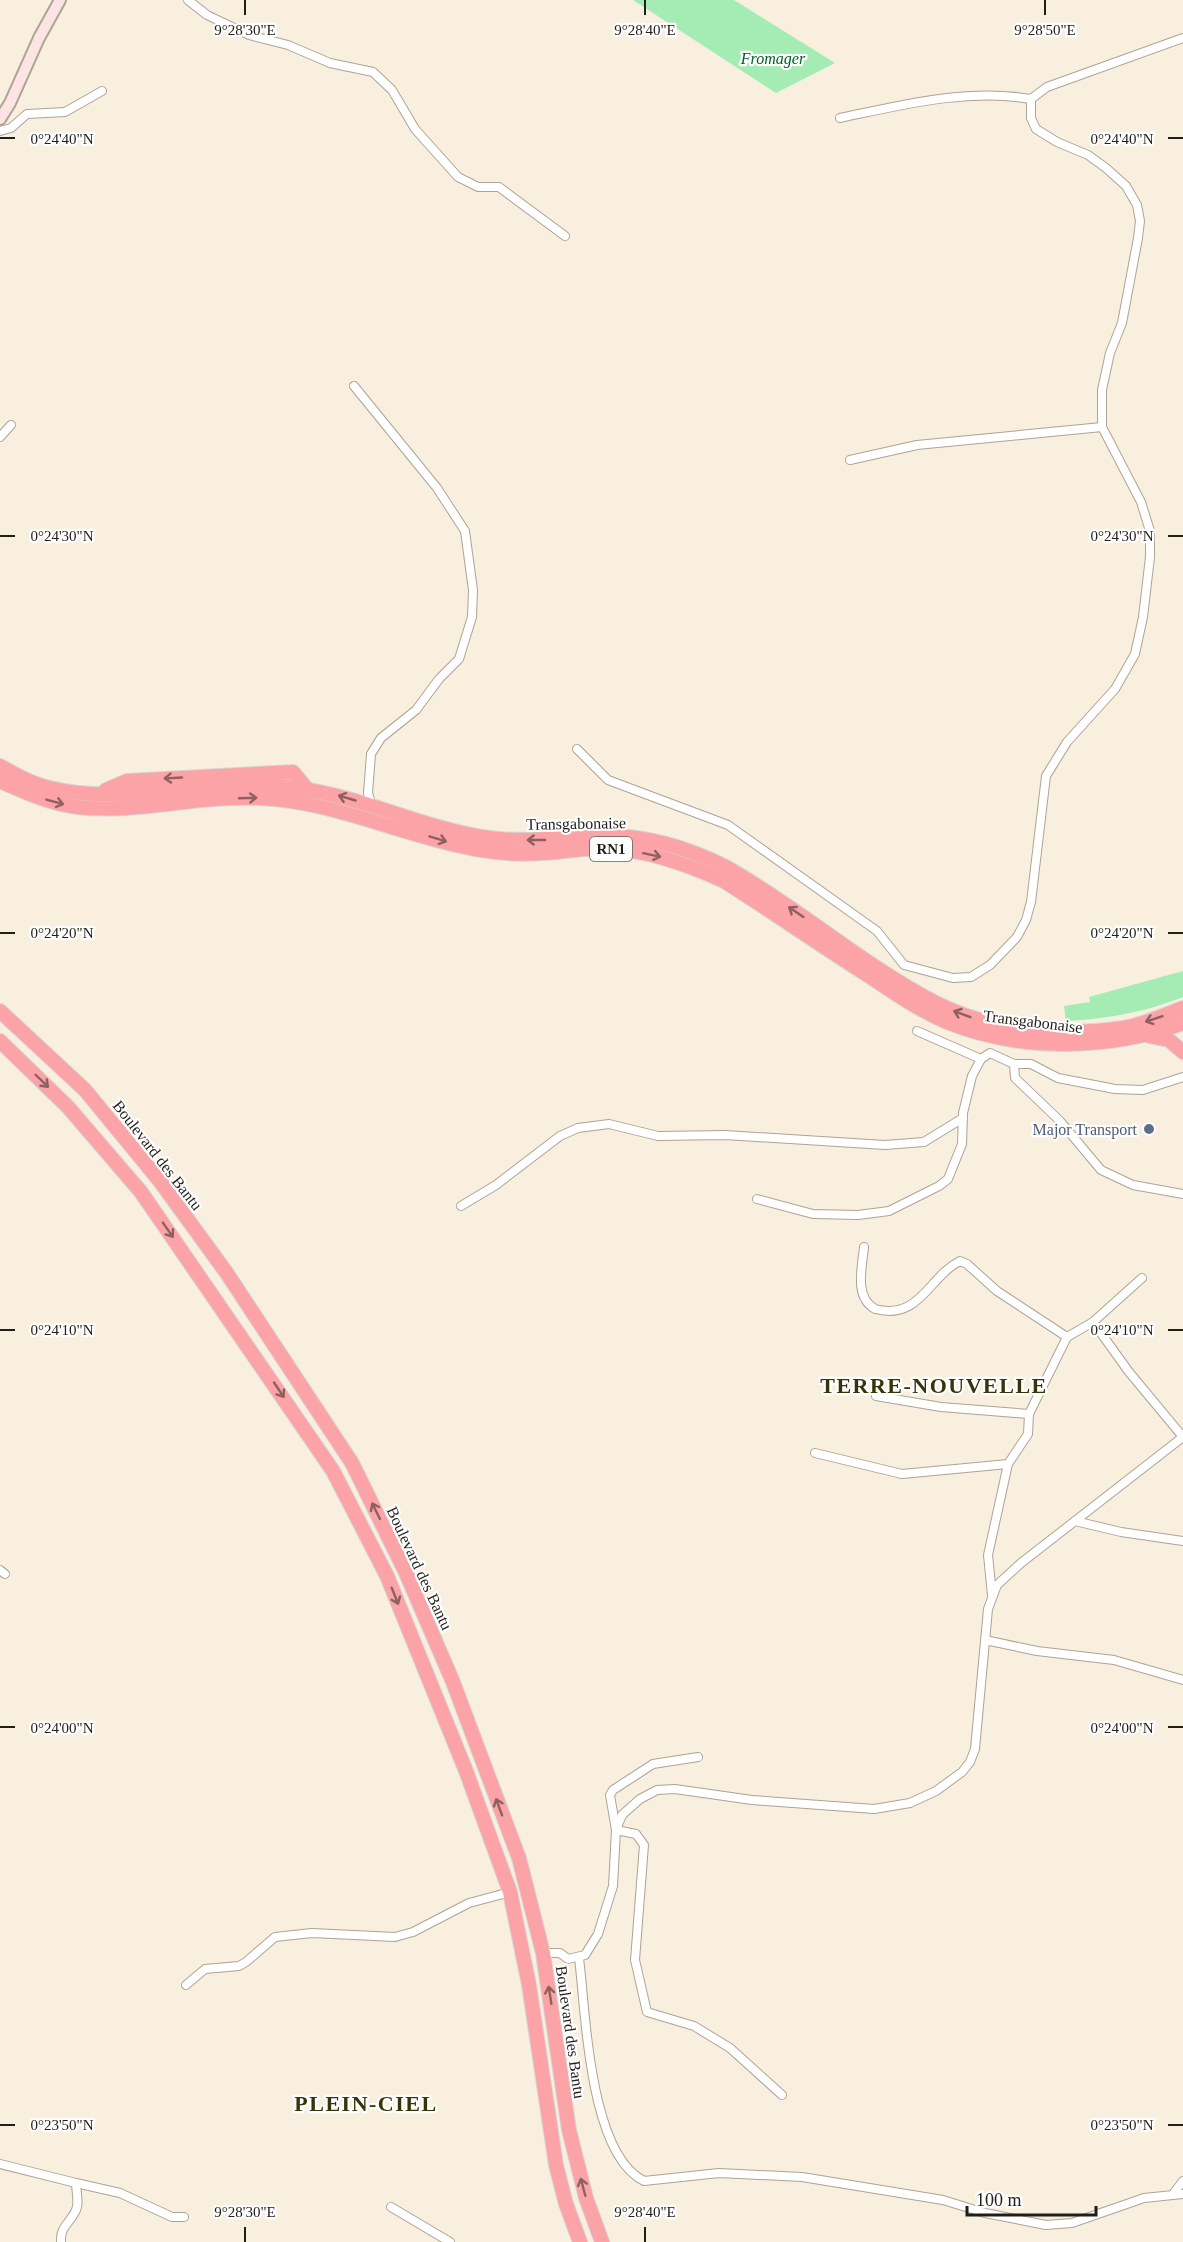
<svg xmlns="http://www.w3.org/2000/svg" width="1183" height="2242" font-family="'Times New Roman',serif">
  <rect width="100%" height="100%" fill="#f8efdf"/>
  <g fill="#a4ebb4">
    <path d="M633,0H734L835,63L776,93Z"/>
    <path d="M1183,971V997C1145,1012 1107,1019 1066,1021L1064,1006L1090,1002L1089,997Z"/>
  </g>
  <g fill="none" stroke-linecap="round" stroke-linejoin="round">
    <defs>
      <g id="street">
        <path d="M188,0L207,15L249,35L288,45L330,63L373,72L392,90L415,129L458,177L478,187H499L565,236"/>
        <path d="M840,118C902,105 967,88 1031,99L1047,87L1183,38"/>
        <path d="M0,131L11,128L27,114L65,112L102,91"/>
        <path d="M354,386L437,488L465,531L473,590L472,617L459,659L439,679L416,710L381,738L371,754L368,793L372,806"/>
        <path d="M0,437L11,425"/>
        <path d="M850,460L917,445L1102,427"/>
        <path d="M577,749L608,780L728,825L877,931L904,965L953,978L971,977L990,965L1017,937L1026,920L1031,902L1046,776L1067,742L1115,689L1135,654L1143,617L1150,557V531L1141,502L1102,427V390L1110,353L1122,323L1138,238L1140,221L1137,205L1126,186L1106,168L1088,155L1057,142L1036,129L1031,118V99"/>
        <path d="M917,1031L981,1059"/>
        <path d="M1014,1064L1015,1078L1060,1121L1101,1170L1133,1185L1183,1194"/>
        <path d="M757,1199L813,1214L858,1215L889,1211L939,1186L948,1179L962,1144L963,1113L972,1076L981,1059L990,1053L1014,1064H1031L1058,1078L1115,1089L1143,1090L1183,1077"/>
        <path d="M461,1206L496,1185L560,1136L578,1128L609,1124L658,1136L725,1135L885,1145L924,1142L963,1118"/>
        <path d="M864,1247C862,1268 854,1297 875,1309C920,1321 929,1276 960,1261L967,1264L997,1291L1067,1337L1029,1414L1028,1434L1008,1464L988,1555L992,1595"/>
        <path d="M1093,1322L1129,1372L1183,1437"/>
        <path d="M1067,1337L1093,1322L1142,1278"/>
        <path d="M876,1396L941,1407L1029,1414"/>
        <path d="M815,1453L902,1474L1008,1464"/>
        <path d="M1075,1521L1121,1532L1183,1541"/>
        <path d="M0,1570L5,1574"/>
        <path d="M985,1640L1037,1651L1114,1660L1183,1680"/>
        <path d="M698,1757L653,1764L613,1790L610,1795L616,1830L636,1834L644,1845L635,1960L647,2012L694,2026L730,2048L782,2095"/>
        <path d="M543,1953H560L568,1959L585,1955L598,1934L613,1886L616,1830L622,1815L640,1799L657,1790L675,1789L752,1800L874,1809L910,1803L936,1791L962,1772L970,1762L975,1749L988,1609L997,1585L1021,1563L1183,1437"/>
        <path d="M579,1958C586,2013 589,2154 644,2181L719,2173L802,2177L943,2200L985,2213L1046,2225L1072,2223L1144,2198L1183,2194"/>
        <path d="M186,1985L205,1969L239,1966L246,1962L275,1937L312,1933L395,1937L413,1932L469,1903L510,1892"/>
        <path d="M0,2164L76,2183C76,2192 80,2204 75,2212C69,2224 60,2227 61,2242"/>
        <path d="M76,2183L120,2193L172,2217H184"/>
        <path d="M1173,2194L1183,2181"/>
        <path d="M391,2207L450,2242"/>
      </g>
      <path id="secondary" d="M0,119L10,103L39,38L60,0"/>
      <g id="highway">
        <path d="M0,766C16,775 32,784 50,788C117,805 205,783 276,786C348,790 412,825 482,837C525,844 566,836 609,836C650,836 690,849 726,867C799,908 862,965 936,1003C991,1031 1062,1037 1123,1028C1143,1025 1164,1015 1183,1008"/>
        <path d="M0,781C24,792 51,804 77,807C138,814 198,795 259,798C335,801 402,836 475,849C498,853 521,855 543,853C565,852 586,847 607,848C648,850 687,864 724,881C773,912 820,945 869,976C894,993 919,1010 947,1022C1020,1052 1111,1050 1183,1023"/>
        <path d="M106,790L127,781L293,772L307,789"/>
        <path d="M0,1011L85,1090L159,1180L226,1272L352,1463L406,1573L453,1682L519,1858L543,1953L569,2130L586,2198L602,2242"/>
        <path d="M1149,1036L1169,1040L1183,1052"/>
        <path d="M0,1041L68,1107L141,1192L333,1471L387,1576L466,1771L510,1892L529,1985L556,2165L566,2204L580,2242"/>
      </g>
    </defs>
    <use href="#street" stroke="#aca495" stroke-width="10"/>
    <use href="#secondary" stroke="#aca495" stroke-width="14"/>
    <use href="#highway" stroke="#d7d6d5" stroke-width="16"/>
    <use href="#street" stroke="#fff" stroke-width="8"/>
    <use href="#secondary" stroke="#fee3e4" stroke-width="10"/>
    <use href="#highway" stroke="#fba3a6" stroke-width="14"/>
  </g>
  <defs><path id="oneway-shaft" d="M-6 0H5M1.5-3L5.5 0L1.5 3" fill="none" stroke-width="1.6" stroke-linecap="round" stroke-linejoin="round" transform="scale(1.5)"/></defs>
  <g stroke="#8e605f">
    <use href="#oneway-shaft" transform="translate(173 778) rotate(177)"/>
    <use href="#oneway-shaft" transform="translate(248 798) rotate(-2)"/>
    <use href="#oneway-shaft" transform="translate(347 798) rotate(-164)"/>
    <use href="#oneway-shaft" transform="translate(55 802) rotate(15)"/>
    <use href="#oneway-shaft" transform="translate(438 839) rotate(17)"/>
    <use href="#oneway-shaft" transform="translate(536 840) rotate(180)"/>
    <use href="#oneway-shaft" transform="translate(652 855) rotate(12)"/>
    <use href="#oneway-shaft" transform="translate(796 912) rotate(-146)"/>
    <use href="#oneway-shaft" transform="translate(962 1014) rotate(-159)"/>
    <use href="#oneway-shaft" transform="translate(1154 1019) rotate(162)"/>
    <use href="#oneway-shaft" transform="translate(42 1081) rotate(44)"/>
    <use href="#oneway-shaft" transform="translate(168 1230) rotate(55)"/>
    <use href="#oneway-shaft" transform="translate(279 1390) rotate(56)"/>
    <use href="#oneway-shaft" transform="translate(376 1511) rotate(-116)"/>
    <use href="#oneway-shaft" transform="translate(395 1596) rotate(68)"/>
    <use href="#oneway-shaft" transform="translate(499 1807) rotate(-110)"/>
    <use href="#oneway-shaft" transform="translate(550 1995) rotate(-99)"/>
    <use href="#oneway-shaft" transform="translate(583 2187) rotate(-105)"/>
  </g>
  <path fill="none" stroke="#211e18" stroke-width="2" d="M245,0V15M645,0V15M1045,0V15M0,138H15M1168,138H1183M0,536H15M1168,536H1183M0,933H15M1168,933H1183M0,1330H15M1168,1330H1183M0,1727H15M1168,1727H1183M0,2125H15M1168,2125H1183M245,2227V2242M645,2227V2242"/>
  <circle fill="#5c6f8a" stroke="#fefefe" stroke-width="2" cx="1149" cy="1129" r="6"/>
  <g text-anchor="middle" stroke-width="4.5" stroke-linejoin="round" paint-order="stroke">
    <rect fill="#fefefe" stroke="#63615d" stroke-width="1.5" x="590" y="837" width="42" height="24" rx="4.5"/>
    <g font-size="15" font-weight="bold" fill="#211e18">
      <text x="611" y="854">RN1</text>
    </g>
    <g font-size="16" font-style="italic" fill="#01602a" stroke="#fefefe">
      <text x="773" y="64">Fromager</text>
    </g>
    <g font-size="16" fill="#211e18" stroke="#fefefe">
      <text transform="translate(576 823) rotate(-1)" y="6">Transgabonaise</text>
      <text transform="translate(1033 1021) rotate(7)" y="6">Transgabonaise</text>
      <text transform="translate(158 1155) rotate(52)" y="6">Boulevard des Bantu</text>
      <text transform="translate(420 1568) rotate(65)" y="6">Boulevard des Bantu</text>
      <text transform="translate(571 2032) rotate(82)" y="6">Boulevard des Bantu</text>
    </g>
    <g font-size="16" fill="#4e5e75" stroke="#fefefe" text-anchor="end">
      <text x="1137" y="1135">Major Transport</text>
    </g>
    <g font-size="22" font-weight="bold" letter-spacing="1.5" fill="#35350a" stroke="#fefefe">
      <text x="934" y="1393">TERRE-NOUVELLE</text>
      <text x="366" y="2111">PLEIN-CIEL</text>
    </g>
  </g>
  <g font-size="15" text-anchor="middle" fill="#211e18" stroke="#fefefe" stroke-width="4.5" stroke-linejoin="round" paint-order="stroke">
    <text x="245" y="35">9°28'30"E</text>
    <text x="645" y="35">9°28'40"E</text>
    <text x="1045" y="35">9°28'50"E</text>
    <text x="62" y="144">0°24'40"N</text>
    <text x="1122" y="144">0°24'40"N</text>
    <text x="62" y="541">0°24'30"N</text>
    <text x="1122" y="541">0°24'30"N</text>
    <text x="62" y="938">0°24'20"N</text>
    <text x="1122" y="938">0°24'20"N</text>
    <text x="62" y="1335">0°24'10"N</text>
    <text x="1122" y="1335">0°24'10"N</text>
    <text x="62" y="1733">0°24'00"N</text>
    <text x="1122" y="1733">0°24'00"N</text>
    <text x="62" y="2130">0°23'50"N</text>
    <text x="1122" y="2130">0°23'50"N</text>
    <text x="245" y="2217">9°28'30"E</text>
    <text x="645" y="2217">9°28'40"E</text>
  </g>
  <path d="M967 2206v9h129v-9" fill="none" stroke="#211e18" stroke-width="3"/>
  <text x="976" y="2206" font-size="18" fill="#211e18" stroke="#fefefe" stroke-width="4.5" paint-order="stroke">100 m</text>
</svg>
